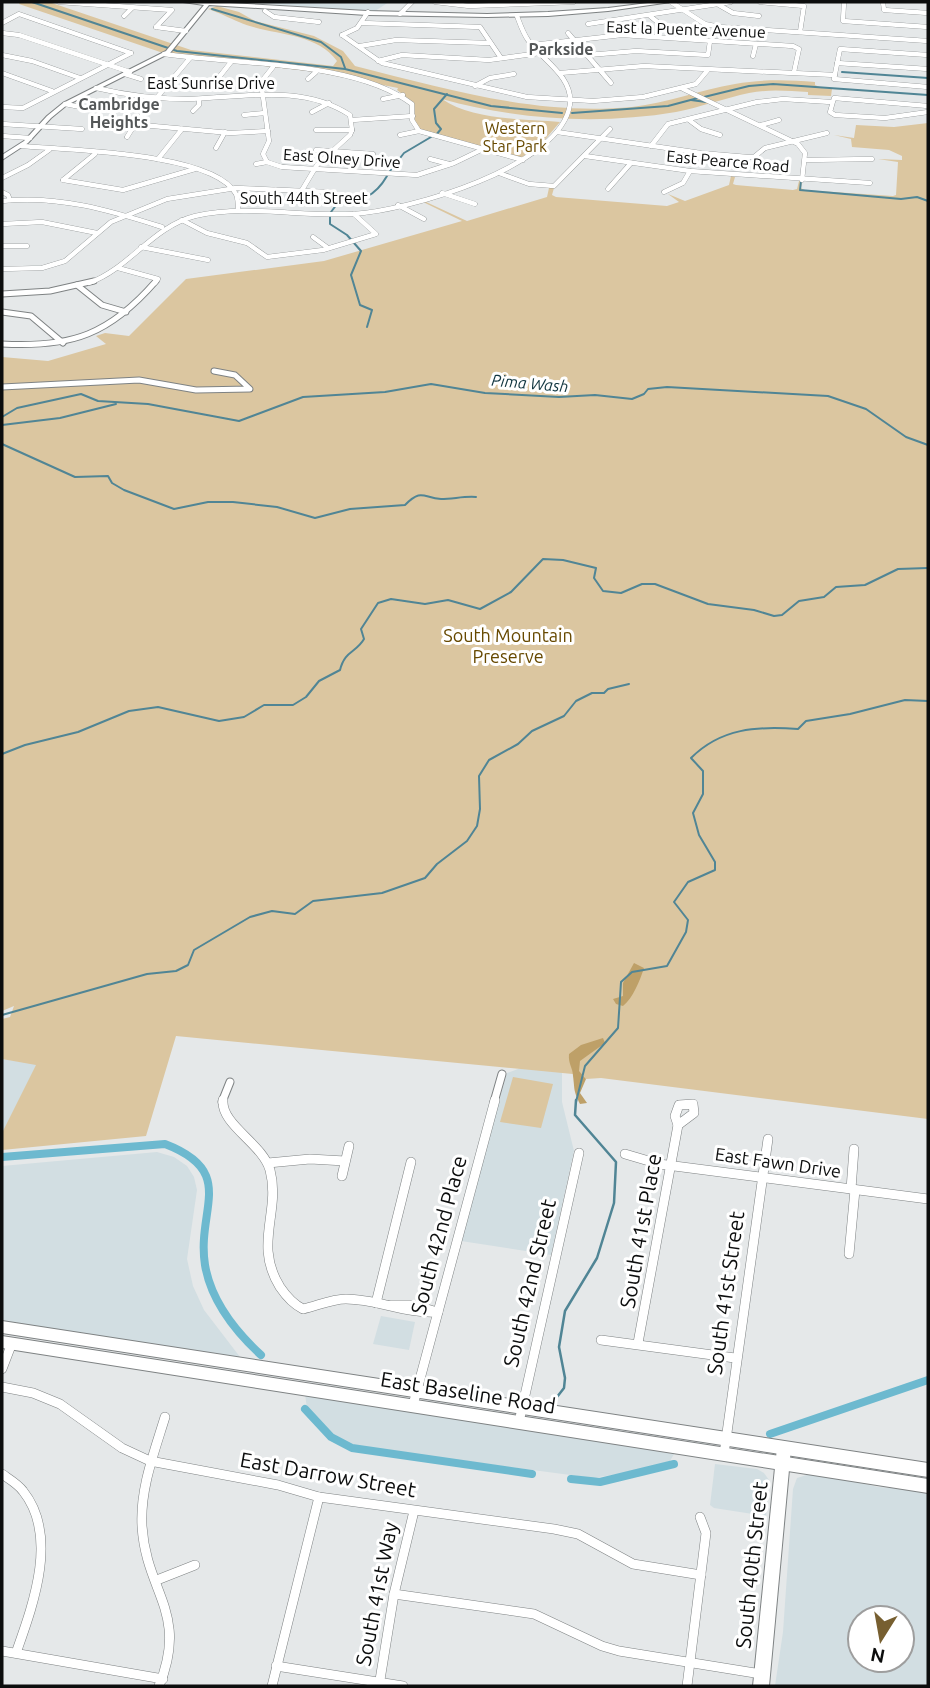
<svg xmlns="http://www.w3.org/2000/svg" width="930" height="1688" font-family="Ubuntu,sans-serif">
  <rect width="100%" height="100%" fill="#e5e8e9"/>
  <g fill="#d2dee2" fill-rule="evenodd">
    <path d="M239,2H389L375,11Z"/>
    <path d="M2,1059L38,1064L2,1137Z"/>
    <path d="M526,1066L562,1069V1102L574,1151L551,1255L461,1241L507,1073Z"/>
    <path d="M157,1152L174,1157L187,1166L194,1177L197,1190L187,1259L193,1286L204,1310L240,1357L2,1322V1166Z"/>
    <path d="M381,1316L415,1322L409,1350L373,1344Z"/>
    <path d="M305,1393L580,1438L674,1454L670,1461L642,1470L593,1478L361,1447L350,1445L328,1431L307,1410Z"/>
    <path d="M715,1464L757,1469L764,1473L769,1480L766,1516L714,1508L710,1505Z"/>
    <path d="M813,1473L878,1487L928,1491V1686H775L783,1632L793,1489L797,1478ZM860,1618H902V1660H860Z"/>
  </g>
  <g fill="#dbc6a0">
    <path d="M20,2H49L191,50L333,66L337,61C315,31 270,36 239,22C229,18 220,13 208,9L217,6L239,12L255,21L314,36L343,51L355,66C447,89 536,116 632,107C668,103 700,90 735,84C762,79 788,80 815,82V85L822,88L928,96L832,89L831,96L808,95V92C788,91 769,89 749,93C725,98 701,107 676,112C599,125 517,120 442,99C472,120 524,119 560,122L542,143L521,158L421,130L415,123L414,103L397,90L398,88L316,72L169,55L19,4Z"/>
    <path d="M928,123V1119L601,1078L586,1079L583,1075L176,1036L146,1136L2,1150V1133L36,1065L2,1059V1019L10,1017L14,1006L2,1011V357L48,361L106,344L96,336L105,333L129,336L186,279L324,261L462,221L421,201H424L467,221L547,197L549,188H554L552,195L556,197L667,206L679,202L668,194L685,201L729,185L731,176L735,177L733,184L736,185L793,190L797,189L799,181H802L801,188L804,190L893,196L896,195L898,162L878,159L902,160V156L889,150L852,147L851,139L834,135L854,138L856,125L894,127Z"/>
    <path d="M513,1077L553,1084L541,1128L500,1122Z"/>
  </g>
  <g fill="#bea068">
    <path d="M634,963L644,968C640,980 633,998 623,1006L616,1004L613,999L623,996V983Z"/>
    <path d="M603,1038L605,1043L580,1061L579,1071L586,1079L580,1093L587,1103L580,1104C573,1089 575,1091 573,1076C573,1068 568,1064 569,1054L581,1045Z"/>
  </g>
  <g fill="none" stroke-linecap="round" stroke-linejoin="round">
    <g stroke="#508595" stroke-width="2">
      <path d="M32,2L177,51L345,69L491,106L562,113"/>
      <path d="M212,9L321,42L341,57L345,68"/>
      <path d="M842,72L928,78"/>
      <path d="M704,97L749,86L773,84L928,95"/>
      <path d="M691,100L706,102"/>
      <path d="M572,113L668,106L698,98"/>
      <path d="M436,135L441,129L436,123L434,109L447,94"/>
      <path d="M390,171L404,153L431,137"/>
      <path d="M801,181L800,190L901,199L917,197L928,201"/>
      <path d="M331,212L337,204C360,202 375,197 387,176"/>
      <path d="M330,217V224L347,235L361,251L351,275L360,305L372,310L367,327"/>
      <path d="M2,417L17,408L81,394L98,401L148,404L239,421L303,397L385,392L431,384L485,393L559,397L595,395L632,399L644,394L648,389L667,387L828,396L866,409L906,437L928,445"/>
      <path d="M2,425L60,418L116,404"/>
      <path d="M2,444L75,477L108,476L112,483L124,490L174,509L208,502H233L277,507L315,518L350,509L405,505C422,488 423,498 441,499C453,499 464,496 476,497"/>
      <path d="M2,754L25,745L78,732L129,711L158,707L219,721L244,717L264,705H293L306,697L319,681L340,670C345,650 356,653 364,639L361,629L378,603L391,599L425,604L448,600L480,609L511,592L543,559L563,560L596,568L594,578L603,591L621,593L642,584H655L708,604L754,610L774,616L782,615L799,601L824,597L836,587L865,585L898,569L928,568"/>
      <path d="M2,1015L147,974L176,971L188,965L194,950L250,917L272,911L295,914L313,901L382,893L425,878L437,864L467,841L477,826L480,809L479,776L489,760L518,744L532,731L564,716L576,701L592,693H604L608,689L629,684"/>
      <path d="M576,1102L585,1066L618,1028L621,982L632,972L667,966L686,932L688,920L674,902L688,882L715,870V862L699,835L693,813L703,794V771L691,758C721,728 757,726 798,729L806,721L850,714L905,700L928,701"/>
    </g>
    <path stroke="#508595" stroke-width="2.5" d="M557,1397L564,1388L565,1378L559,1347L565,1311L597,1258L614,1203L616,1162L575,1115L576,1100"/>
    <g stroke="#6db9cf" stroke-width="8">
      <path d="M2,1157L165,1144C238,1172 196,1209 205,1265C211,1301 235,1331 261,1355"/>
      <path d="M305,1409L331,1437L352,1448L532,1474"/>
      <path d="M770,1434L928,1380"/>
      <path d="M571,1479L600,1482L674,1464"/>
    </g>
    <defs>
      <g id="street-far3">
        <path d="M59,2L172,10L156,27"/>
        <path d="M435,2L469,6L574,2"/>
        <path d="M671,2L705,24L720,27L928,41"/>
        <path d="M760,2L804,6L800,32"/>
        <path d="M844,2L843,21L928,27"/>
        <path d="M883,2L884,10L928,13"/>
        <path d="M719,5L733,13L759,16"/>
        <path d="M265,11L274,17L319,22"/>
        <path d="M400,14L412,2"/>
        <path d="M124,16L132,8"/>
        <path d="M650,16L665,28"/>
        <path d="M2,23L19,14L131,53"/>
        <path d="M362,23L480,27L501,58"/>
        <path d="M588,24L731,2"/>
        <path d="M156,27L186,31"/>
        <path d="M2,33L19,35L130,72"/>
        <path d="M568,33L611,83"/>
        <path d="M342,35L382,63L527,97L593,101L643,97L696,84L707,71"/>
        <path d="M342,35L357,28L368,12"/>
        <path d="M532,45L622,35L793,46L799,49L794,72"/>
        <path d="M360,46L396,40L489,43"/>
        <path d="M164,54C236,65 354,60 412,104V120L419,131L523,160"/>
        <path d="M2,55L32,61L80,78"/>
        <path d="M588,55L636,51L708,55L710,41"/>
        <path d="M928,55L840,49L834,79L928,87"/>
        <path d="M753,56L756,44"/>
        <path d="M378,61L402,55L489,60L540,53"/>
        <path d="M837,63L928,69"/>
        <path d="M2,73L52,91"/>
        <path d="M560,73L644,66L835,75"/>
        <path d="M125,74L141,79"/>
        <path d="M308,79L316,72"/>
        <path d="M216,81L231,62"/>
        <path d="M475,86L490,78L514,74"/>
        <path d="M96,88C126,95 156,99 187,99C242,98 301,83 350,115L352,130"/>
        <path d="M683,89L798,144L805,153L802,180"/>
        <path d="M383,99L403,95"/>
        <path d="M65,104L96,110"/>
        <path d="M928,106L834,98L830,112L835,115L885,118L928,112"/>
        <path d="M2,107L23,108L131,53"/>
        <path d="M193,111L199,105V99"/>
        <path d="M312,112L329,103"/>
        <path d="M244,115L265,113"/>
        <path d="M352,120L413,116"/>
        <path d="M689,120L701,129L720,135"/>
        <path d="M2,124L82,129"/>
        <path d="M142,125L230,133L268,131"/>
        <path d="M761,125L779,120"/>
        <path d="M316,130H352"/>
        <path d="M557,132L701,153L748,157H754L765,148L827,133"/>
        <path d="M400,135L419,131"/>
        <path d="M2,136L30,138"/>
        <path d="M127,137L132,129L142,125L138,120L190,58"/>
        <path d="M21,146C65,150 214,152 236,194C238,199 238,205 238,210"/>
        <path d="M651,146L668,124L757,102L783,99L831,102"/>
        <path d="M216,148L225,132"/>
        <path d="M316,150L373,154"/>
        <path d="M585,156L690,171L870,183"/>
        <path d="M158,159L182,129"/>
        <path d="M430,159L449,164"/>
        <path d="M805,160L872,159"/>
        <path d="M267,162L282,167L417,175L454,163L483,149"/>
        <path d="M267,162L263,154L269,141L261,82L273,67"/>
        <path d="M256,164L267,162"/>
        <path d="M499,173L529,184L554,186L610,129"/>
        <path d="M2,178L28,165L49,150"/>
        <path d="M63,180L123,190L195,169"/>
        <path d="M63,180L95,154"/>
        <path d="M608,189L631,163"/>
        <path d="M302,190L317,165L350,135L352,130"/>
        <path d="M2,192L8,195L10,200"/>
        <path d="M664,192L683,183L690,171"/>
        <path d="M442,193L475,204"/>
        <path d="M2,201C58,195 109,210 162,227"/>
        <path d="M398,205L424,219"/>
        <path d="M182,220L207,233L247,243L267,257L323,250L376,234L354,214"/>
        <path d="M2,224L42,222L97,233"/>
        <path d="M313,237L328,248"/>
        <path d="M2,246H27"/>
        <path d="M141,247L208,260"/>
        <path d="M118,268L158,279L155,283"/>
        <path d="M2,269L42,268L65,261L111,222L167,199L236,188L330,192"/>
        <path d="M89,283C130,268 152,227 195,216C248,204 300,217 353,214C407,211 562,167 570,104C573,76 542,60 528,40C523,33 520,24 517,16"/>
      </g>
      <g id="street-far2">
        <path d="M77,285L102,305L126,312"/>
        <path d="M2,294L50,291L94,281"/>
        <path d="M2,312L31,316L63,343"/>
        <path d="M2,344C72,348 110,334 156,281"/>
        <path d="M2,387L139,380L196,390L250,389L235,375L214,371"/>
      </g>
      <g id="street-far1">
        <path d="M222,1102L230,1082"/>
        <path d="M494,1102L502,1074"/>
      </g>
      <g id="street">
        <path d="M223,1100C221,1125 262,1143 270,1170C281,1212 253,1244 280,1287C286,1296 293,1304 303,1309C317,1306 331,1299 346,1299C377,1299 406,1314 438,1312"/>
        <path d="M693,1104L694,1113L678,1125L675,1116L679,1105Z"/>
        <path d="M625,1154L659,1164L928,1199"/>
        <path d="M268,1163L310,1159L345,1161"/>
        <path d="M342,1176L349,1146"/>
        <path d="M851,1189L854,1149"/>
        <path d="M849,1254L855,1190"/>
        <path d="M376,1303L411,1162"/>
        <path d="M391,1305H414L437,1312"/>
        <path d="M601,1340L735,1358"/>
        <path d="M638,1343L678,1125"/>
        <path d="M2,1369L12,1343"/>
        <path d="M2,1387L33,1393L60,1404L122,1448L150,1461L278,1485L319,1497L554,1529L578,1534L633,1564L701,1575"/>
        <path d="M413,1405L495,1100"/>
        <path d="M519,1422L579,1153"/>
        <path d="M724,1454L768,1139"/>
        <path d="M2,1474C9,1479 18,1484 23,1491C59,1536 33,1605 16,1653"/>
        <path d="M157,1580L195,1565"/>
        <path d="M394,1594L534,1614L602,1646L619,1651L761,1674"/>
        <path d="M2,1651L163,1679"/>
        <path d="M276,1666L403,1686"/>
        <path d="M159,1686C189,1612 146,1593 142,1526C140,1489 154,1453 165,1417"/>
        <path d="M272,1686L319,1497"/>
        <path d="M379,1686L394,1594L414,1511"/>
        <path d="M687,1686L706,1533L700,1517"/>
      </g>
      <g id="secondary">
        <path d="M183,2H212L367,11L487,14L548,12L608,8L656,2H671L608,11L548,16L487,17L367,15L209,5L170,53L67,105L51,118L28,143L2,160V155L24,141L47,116L63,103L166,51L204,5Z"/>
        <path d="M784,1442L789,1444L791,1448L769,1686H753L777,1448L779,1444Z"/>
      </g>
      <g id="primary">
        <path d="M2,1321L928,1463V1477L2,1333Z"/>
        <path d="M2,1336L928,1479V1493L2,1348Z"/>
      </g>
    </defs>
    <use href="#street-far3" stroke="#7e8283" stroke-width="5"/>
    <use href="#street-far2" stroke="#7e8283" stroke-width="7"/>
    <use href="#street-far1" stroke="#7e8283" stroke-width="9"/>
    <use href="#street" stroke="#7e8283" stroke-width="10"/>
    <use href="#secondary" stroke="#7e8283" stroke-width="2"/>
    <use href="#primary" stroke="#7e8283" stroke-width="2"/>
    <use href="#street-far3" stroke="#fff" stroke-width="4.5"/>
    <use href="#street-far2" stroke="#fff" stroke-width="5"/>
    <use href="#street-far1" stroke="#fff" stroke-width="7"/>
    <use href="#street" stroke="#fff" stroke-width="9"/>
    <use href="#secondary" fill="#fff" fill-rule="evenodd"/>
    <use href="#primary" fill="#fff" fill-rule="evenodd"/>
  </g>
  <g text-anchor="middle" stroke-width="6" stroke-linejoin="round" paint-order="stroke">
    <g font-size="16" fill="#0c0d0d" stroke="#fff">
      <text transform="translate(686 29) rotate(2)" y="6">East la Puente Avenue</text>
      <text x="211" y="89">East Sunrise Drive</text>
      <text transform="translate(342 158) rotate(4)" y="6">East Olney Drive</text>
      <text transform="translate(728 161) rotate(5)" y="6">East Pearce Road</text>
      <text x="304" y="204">South 44th Street</text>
    </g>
    <g font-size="16" font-weight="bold" fill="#545758" stroke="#fff">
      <text x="561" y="55">Parkside</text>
      <text x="119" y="110">Cambridge<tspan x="119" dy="18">Heights</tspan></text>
    </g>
    <g font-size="16" fill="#674900" stroke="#fff">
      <text x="515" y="134">Western<tspan x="515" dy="18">Star Park</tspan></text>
    </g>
    <g font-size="16" font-style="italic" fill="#113640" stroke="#fff">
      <text transform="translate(530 383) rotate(5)" y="6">Pima Wash</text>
    </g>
    <g font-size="18" fill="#674900" stroke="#fff">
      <text x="508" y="642">South Mountain<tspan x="508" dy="21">Preserve</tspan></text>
    </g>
    <g font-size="18" fill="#0c0d0d" stroke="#fff">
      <text transform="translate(778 1163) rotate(8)" y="6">East Fawn Drive</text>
    </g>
    <g font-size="21" fill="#0c0d0d" stroke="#fff">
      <text transform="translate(641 1231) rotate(-80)" y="7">South 41st Place</text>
      <text transform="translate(439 1235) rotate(-75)" y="7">South 42nd Place</text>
      <text transform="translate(530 1283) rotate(-77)" y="7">South 42nd Street</text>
      <text transform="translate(726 1293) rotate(-82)" y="7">South 41st Street</text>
      <text transform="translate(468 1393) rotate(9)" y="7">East Baseline Road</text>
      <text transform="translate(328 1475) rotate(10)" y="7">East Darrow Street</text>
      <text transform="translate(752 1565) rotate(-84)" y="7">South 40th Street</text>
      <text transform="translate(377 1594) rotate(-79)" y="7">South 41st Way</text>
    </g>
  </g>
  <rect width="930" height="1688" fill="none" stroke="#0c0d0d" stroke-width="7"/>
  <g transform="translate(881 1639) rotate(191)"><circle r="33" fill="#ffffff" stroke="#9e9e9e" stroke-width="2"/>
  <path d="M0-5L12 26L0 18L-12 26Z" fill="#775f30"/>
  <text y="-10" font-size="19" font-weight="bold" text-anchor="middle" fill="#0c0d0d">N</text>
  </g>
</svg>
